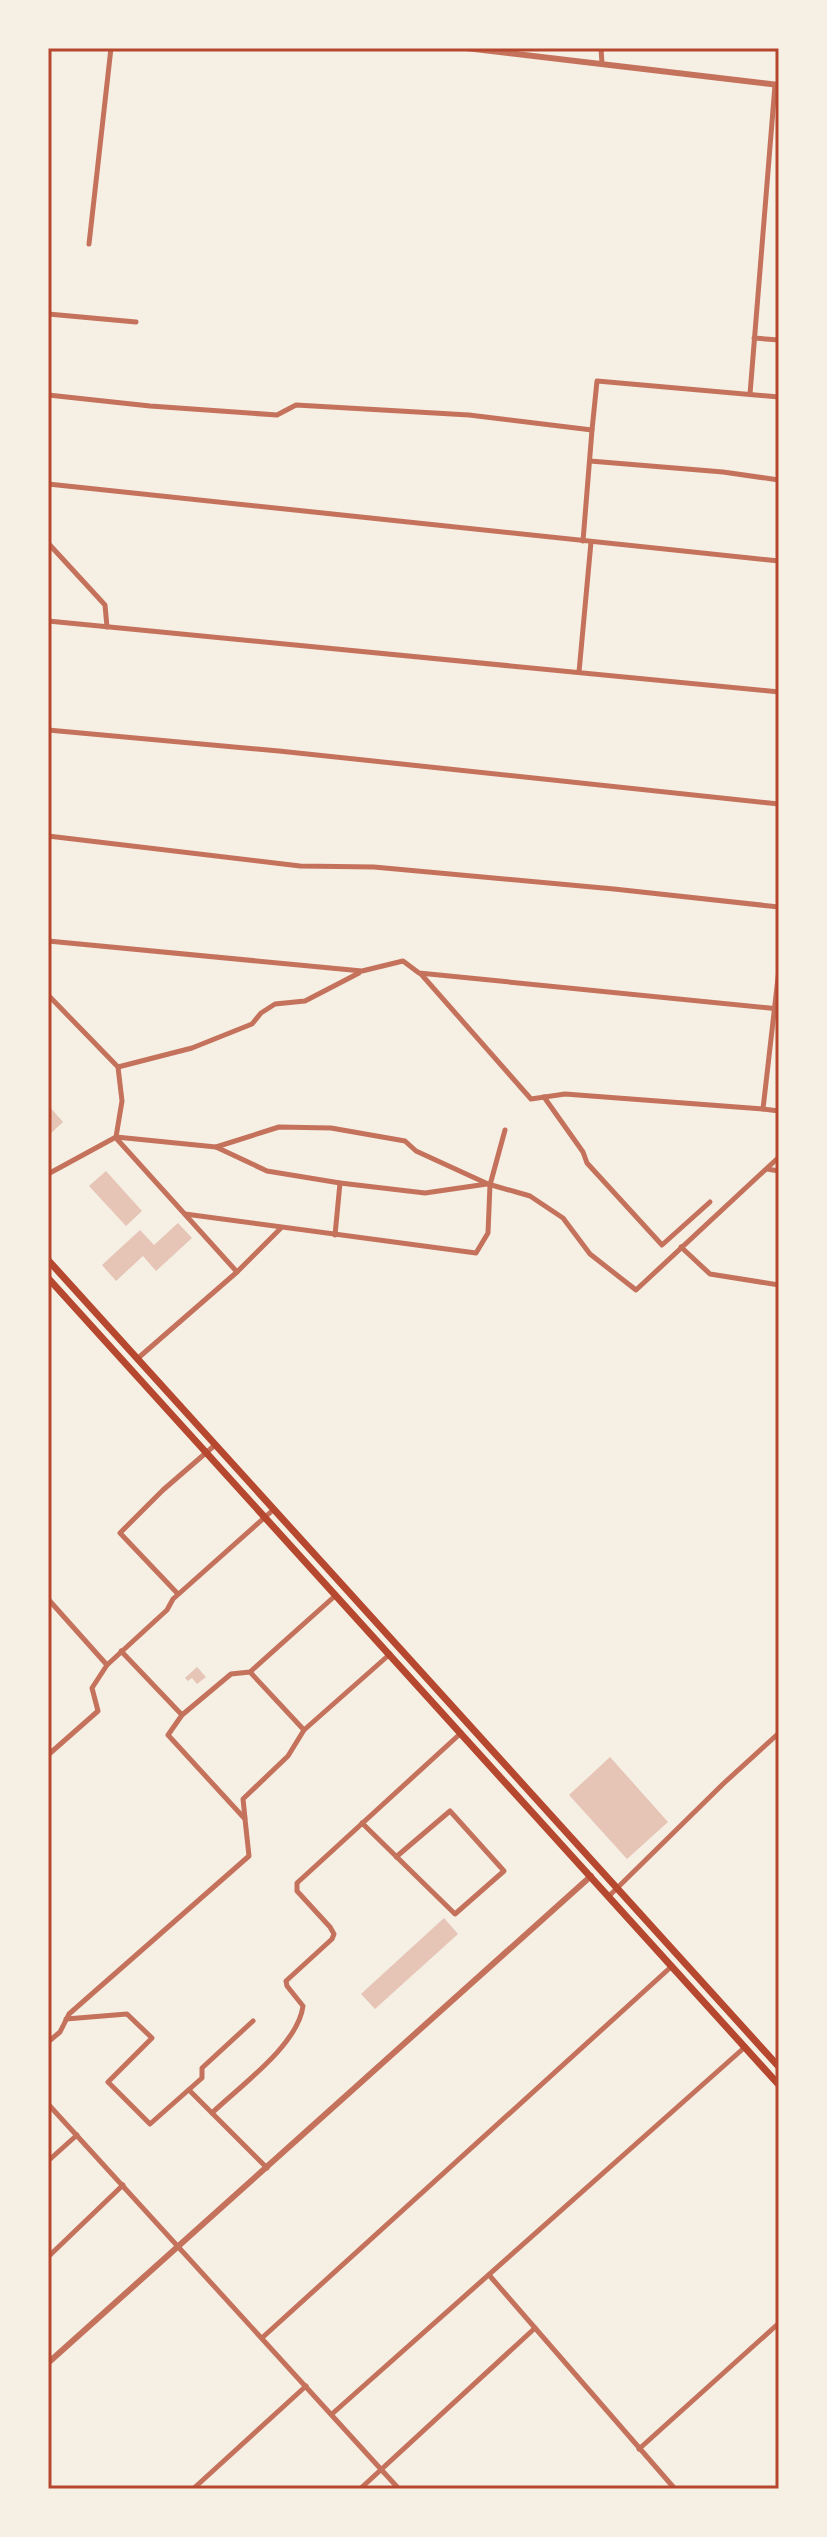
<svg xmlns="http://www.w3.org/2000/svg" width="827" height="2537" font-family="'Noto Sans',sans-serif">
  <rect width="100%" height="100%" fill="#f6efe4"/>
  <g fill="#e6c5b7">
    <path d="M48,1105L63,1122L48,1136Z"/>
    <path d="M106,1171L142,1211L126,1226L89,1186Z"/>
    <path d="M178,1223L192,1238L156,1271L143,1256L116,1281L102,1265L140,1230L154,1245Z"/>
    <path d="M197,1667L206,1677L197,1684L192,1678L188,1681L185,1678Z"/>
    <path d="M610,1757L668,1822L627,1859L569,1795Z"/>
    <path d="M444,1918L458,1934L375,2009L361,1994Z"/>
  </g>
  <g fill="none" stroke-linecap="round" stroke-linejoin="round">
    <g stroke="#c5725c" stroke-width="5">
      <path d="M601,48L602,64"/>
      <path d="M89,244L111,48"/>
      <path d="M48,314L136,322"/>
      <path d="M754,338L779,340"/>
      <path d="M750,394L775,85"/>
      <path d="M48,395L150,406L277,415L296,405L469,415L592,430L583,541"/>
      <path d="M592,430L597,381L779,397"/>
      <path d="M590,461L723,472L779,480"/>
      <path d="M48,484L779,561"/>
      <path d="M48,543L105,605L107,627"/>
      <path d="M48,621L779,692"/>
      <path d="M579,672L591,542"/>
      <path d="M48,730L279,751L779,804"/>
      <path d="M48,836L300,866L374,867L614,889L779,907"/>
      <path d="M48,941L362,971L403,961L419,973L779,1009"/>
      <path d="M779,969L763,1109L779,1111"/>
      <path d="M421,974L531,1099L565,1094L763,1109"/>
      <path d="M48,995L118,1067L122,1101L116,1137L48,1174"/>
      <path d="M118,1067L192,1048L252,1024L261,1013L275,1004L305,1001L359,973"/>
      <path d="M544,1097L583,1152L587,1163L662,1245L710,1202"/>
      <path d="M116,1137L216,1147L279,1127L331,1128L405,1141L416,1151L488,1184L530,1196L563,1218L590,1254L636,1290L779,1157"/>
      <path d="M116,1138L237,1272"/>
      <path d="M216,1147L267,1171L340,1183L425,1193L487,1184"/>
      <path d="M767,1169L779,1171"/>
      <path d="M185,1214L476,1253L488,1233L490,1185L505,1130"/>
      <path d="M335,1235L340,1183"/>
      <path d="M681,1247L710,1274L779,1285"/>
      <path d="M137,1359L237,1272L280,1229"/>
      <path d="M178,1594L120,1533L163,1490L215,1445"/>
      <path d="M48,1599L107,1665"/>
      <path d="M121,1651L182,1715"/>
      <path d="M250,1672L304,1730"/>
      <path d="M48,1755L98,1711L92,1688L107,1665L167,1610L173,1599L273,1510"/>
      <path d="M245,1818L243,1799L288,1756L304,1730L390,1654"/>
      <path d="M362,1823L455,1914L504,1871L450,1811L396,1857"/>
      <path d="M609,1896L723,1784L779,1733"/>
      <path d="M66,2019L127,2014L152,2038L108,2082L150,2124L202,2078V2068L253,2021"/>
      <path d="M48,2042L60,2032L69,2014L249,1856L245,1819L168,1735L182,1715L231,1674L250,1672L336,1595"/>
      <path d="M189,2090L267,2168"/>
      <path d="M48,2104L399,2489"/>
      <path d="M212,2113C240,2086 298,2045 303,2006L287,1986L286,1981L332,1939L334,1934L330,1927L297,1891V1883L461,1733"/>
      <path d="M48,2161L77,2135"/>
      <path d="M48,2257L123,2185"/>
      <path d="M489,2275L675,2489"/>
      <path d="M263,2337L672,1966"/>
      <path d="M332,2414L745,2047"/>
      <path d="M639,2449L779,2323"/>
      <path d="M193,2489L306,2386"/>
      <path d="M360,2489L535,2328"/>
    </g>
    <g stroke="#c5725c" stroke-width="6">
      <path d="M466,48L779,85"/>
      <path d="M48,2363L591,1876"/>
    </g>
    <g stroke="#b5482f" stroke-width="7">
      <path d="M48,1260L779,2067"/>
      <path d="M48,1278L779,2085"/>
    </g>
  </g>
  <rect width="827" height="2537" fill="none" stroke="#f6efe4" stroke-width="100"/>
  <rect x="50" y="50" width="727" height="2437" fill="none" stroke="#b5482f" stroke-width="3"/>
</svg>
